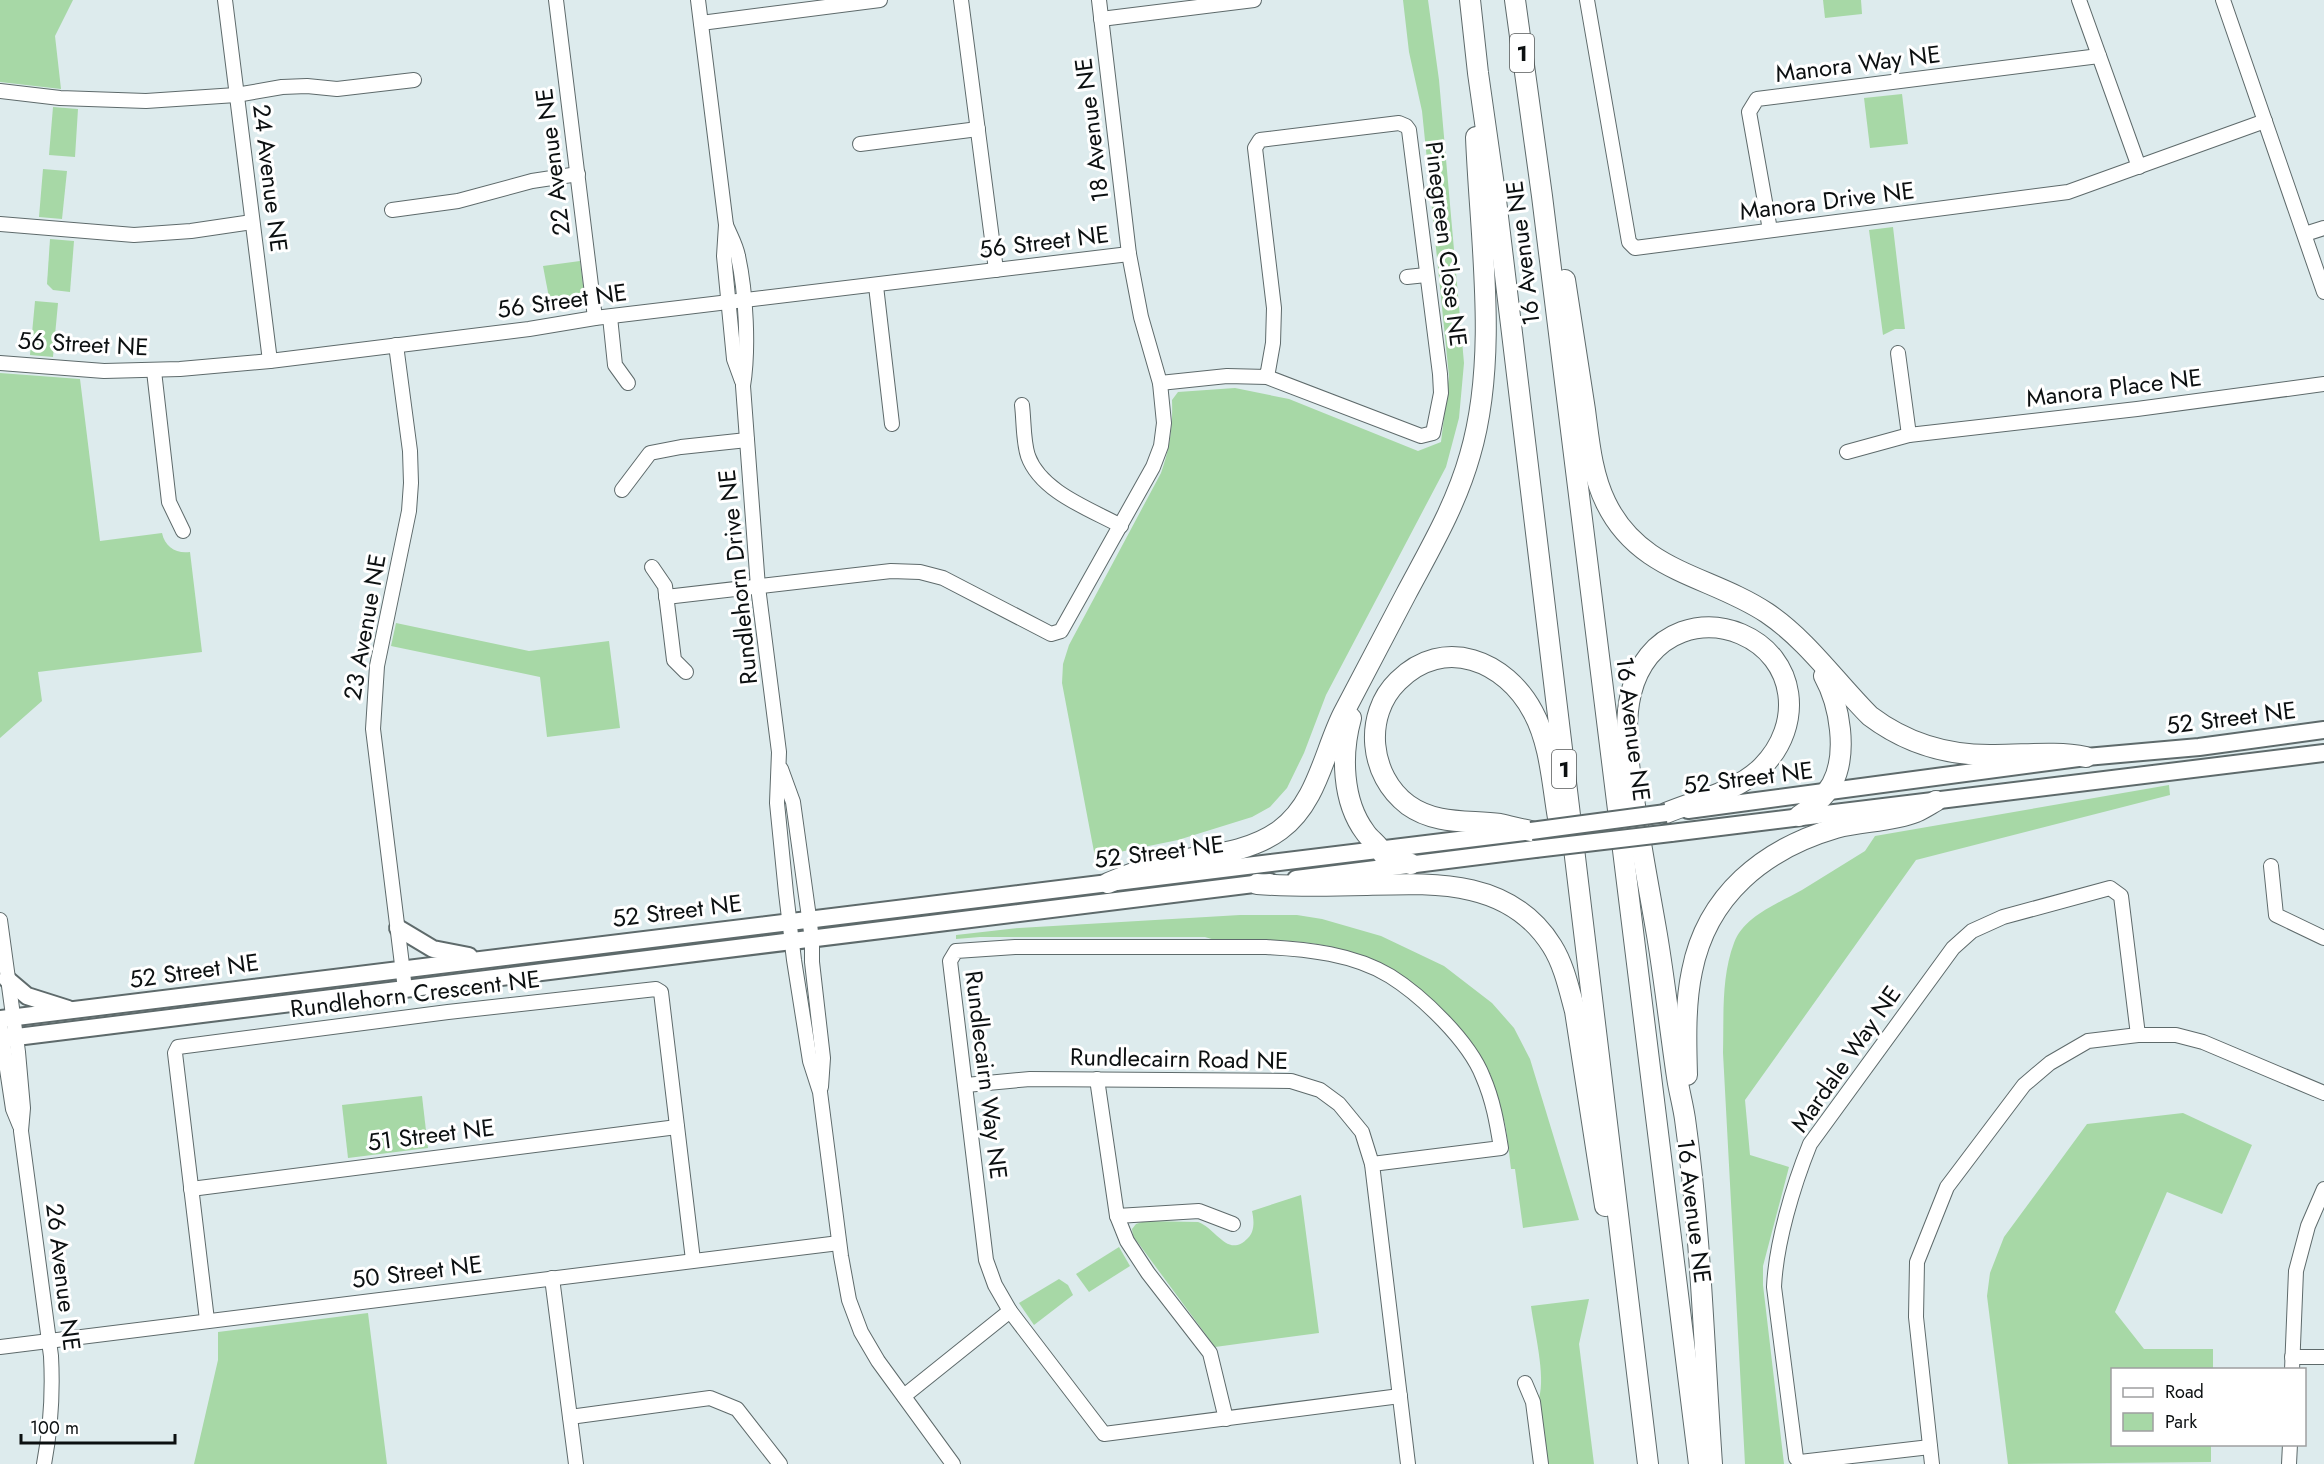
<svg xmlns="http://www.w3.org/2000/svg" width="2324" height="1464" font-family="Jost,sans-serif">
  <rect width="100%" height="100%" fill="#ddebed"/>
  <g fill="#a7d8a6">
    <path d="M0,0H73L55,36L61,89L0,82Z"/>
    <path d="M1403,0H1428L1439,80L1464,363L1459,418L1446,467L1326,695L1304,753L1287,788L1270,807L1252,817L1178,840L1095,857L1062,683L1063,664L1069,645L1161,473C1170,448 1173,426 1172,400L1178,392L1235,388L1289,399L1418,451L1441,442L1449,376L1422,111L1409,52Z"/>
    <path d="M1823,0H1861L1862,14L1825,18Z"/>
    <path d="M1902,94L1908,144L1870,148L1864,98Z"/>
    <path d="M53,107L78,109L75,157L49,155Z"/>
    <path d="M43,169L67,171L62,219L39,217Z"/>
    <path d="M1893,227L1905,329H1895L1883,335L1869,230Z"/>
    <path d="M50,239L74,241L70,292L53,290L47,284Z"/>
    <path d="M580,261L585,300L550,303L543,266Z"/>
    <path d="M35,301L58,303L53,357L30,355Z"/>
    <path d="M0,373L80,379L100,541L162,533C165,547 176,554 190,552L202,652L38,672L42,701L0,738Z"/>
    <path d="M396,623L529,651L609,641L620,728L547,737L540,677L391,646Z"/>
    <path d="M2169,785L2170,795L1916,860L1745,1100L1750,1155L1789,1167L1763,1266V1285L1784,1464H1745L1723,1053C1724,1017 1721,977 1734,943C1744,916 1779,903 1802,890C1823,877 1844,864 1865,851L1875,836Z"/>
    <path d="M1240,915H1297L1322,919L1381,936L1444,966L1492,1003L1514,1028L1530,1059L1579,1220L1523,1228L1515,1169H1511C1509,1154 1508,1139 1505,1124C1489,1057 1448,1002 1387,971C1368,961 1350,951 1328,946C1291,938 1252,940 1215,940L1205,937H980L956,939V935L1019,928Z"/>
    <path d="M422,1096L428,1148L348,1158L342,1105Z"/>
    <path d="M2183,1113L2252,1145L2222,1214L2167,1192L2115,1312L2144,1349H2213V1369L2112,1370V1444L2211,1445V1462L2008,1464L1987,1296L1990,1273L2004,1237L2087,1124Z"/>
    <path d="M1301,1195L1319,1333L1215,1347L1133,1236L1132,1229L1136,1224L1145,1221L1198,1222C1217,1229 1228,1259 1248,1238C1255,1231 1254,1220 1252,1211Z"/>
    <path d="M1119,1247L1130,1266L1089,1292L1076,1274Z"/>
    <path d="M1059,1279L1068,1285L1073,1295L1034,1325L1019,1303Z"/>
    <path d="M1589,1299L1579,1344L1594,1464H1548L1539,1398C1546,1376 1534,1330 1531,1306Z"/>
    <path d="M368,1313L387,1464H194L218,1360V1332Z"/>
  </g>
  <g fill="none" stroke-linecap="round" stroke-linejoin="round">
    <defs>
      <g id="minor">
        <path d="M225,0L270,361"/>
        <path d="M556,0L595,318"/>
        <path d="M698,0L726,225L724,256L734,359L742,381"/>
        <path d="M961,0L996,270"/>
        <path d="M1587,0L1629,242L1635,248L2068,192L2265,121"/>
        <path d="M2079,0L2139,167"/>
        <path d="M2223,0L2324,292"/>
        <path d="M1101,19L1254,0"/>
        <path d="M701,23L880,0"/>
        <path d="M0,91L60,98L146,101L236,95L282,87L307,86L337,89L414,80"/>
        <path d="M860,144L978,129"/>
        <path d="M392,210L458,201L532,181L578,174"/>
        <path d="M0,224L134,235L191,231L252,222"/>
        <path d="M726,225C730,235 736,245 738,256C746,293 749,349 743,386L758,587L779,752L777,803L786,893L794,960L810,1061L820,1092L841,1256L849,1300L861,1332L878,1361L953,1464"/>
        <path d="M1770,230L1749,112L1757,99L2099,56"/>
        <path d="M2305,234L2324,228"/>
        <path d="M1407,277L1426,275"/>
        <path d="M876,286L892,424"/>
        <path d="M610,317L615,365L628,383"/>
        <path d="M396,345L410,451L411,483L409,511L377,666L373,729L405,989"/>
        <path d="M1898,353L1909,435"/>
        <path d="M0,363L104,371L180,369L270,361L529,329L595,318L1129,254"/>
        <path d="M154,371L169,502L183,531"/>
        <path d="M1160,383L1227,376L1267,377L1421,436L1433,433L1441,393L1440,374L1409,130L1406,126L1399,123L1260,140L1255,148L1274,308L1273,343L1267,377"/>
        <path d="M1022,405C1024,421 1023,441 1028,456C1041,492 1090,509 1121,526"/>
        <path d="M1847,452L1909,435L2137,409L2324,384"/>
        <path d="M622,490L650,453L681,447L747,440"/>
        <path d="M652,567L665,586L674,660L686,672"/>
        <path d="M666,597L891,571L920,572L943,578L1051,634L1061,631L1153,467L1161,446L1164,423L1160,383L1141,317L1129,254L1099,0"/>
        <path d="M781,769L793,802L812,939V962L823,1058L821,1087"/>
        <path d="M2271,866L2276,915L2324,938"/>
        <path d="M0,920L18,1052L23,1108L21,1131L51,1356C53,1393 51,1427 44,1464"/>
        <path d="M0,1023L13,1109L20,1126"/>
        <path d="M1097,1079L1117,1216L1127,1241L1148,1273L1210,1353L1226,1419"/>
        <path d="M966,1085L1030,1079L1291,1081L1320,1090L1339,1104L1362,1132L1372,1164L1408,1464"/>
        <path d="M1372,1164L1501,1148C1497,1123 1493,1100 1483,1077C1469,1041 1422,996 1390,976C1354,954 1307,949 1266,947H1015L956,951L950,961L986,1260L995,1285L1010,1311L1104,1434L1400,1396"/>
        <path d="M191,1189L677,1127"/>
        <path d="M1117,1216L1199,1211L1233,1224"/>
        <path d="M552,1278L576,1464"/>
        <path d="M207,1320L175,1053L178,1047L448,1012L656,989L661,992L693,1260"/>
        <path d="M0,1347L839,1243"/>
        <path d="M2292,1357H2324"/>
        <path d="M2292,1370L2296,1271L2308,1226L2324,1189"/>
        <path d="M1525,1383L1533,1402L1541,1464"/>
        <path d="M904,1396L1010,1311"/>
        <path d="M570,1417L710,1398L737,1409L780,1464"/>
        <path d="M1930,1447L1800,1462L1796,1458L1774,1287C1776,1243 1793,1186 1810,1144L1953,948L1972,931L2003,917L2110,888L2121,896L2138,1035"/>
        <path d="M1932,1464L1916,1317L1917,1262L1947,1187L2024,1085L2050,1063L2088,1041L2138,1035H2176L2203,1042L2324,1093"/>
        <path d="M2289,1464L2290,1444"/>
      </g>
      <g id="major">
        <path d="M1688,810L2086,757L2199,747L2324,730"/>
        <path d="M1671,833L2324,753"/>
        <path d="M1296,879L1535,849"/>
        <path d="M398,928L433,949L469,956"/>
        <path d="M7,979L27,996L68,1009"/>
        <path d="M0,1019L1524,832"/>
        <path d="M0,1039L1270,882"/>
      </g>
      <g id="highway">
        <path d="M1470,0L1478,73L1496,200L1648,1464"/>
        <path d="M1515,0L1542,196L1699,1464"/>
        <path d="M1565,280C1572,323 1578,367 1585,410C1589,441 1592,475 1606,503C1640,573 1710,575 1767,613C1807,640 1836,682 1870,716C1907,744 1949,756 1995,755C2026,755 2056,751 2086,757"/>
        <path d="M1351,718C1341,754 1342,801 1365,832C1370,840 1380,845 1383,854L1411,864"/>
        <path d="M1666,813C1697,800 1737,792 1762,767C1804,725 1797,658 1741,634C1722,626 1702,625 1682,632C1655,642 1638,665 1631,693C1622,731 1630,774 1636,812C1642,853 1650,894 1657,935C1665,983 1670,1030 1677,1077C1679,1091 1683,1105 1685,1119C1701,1233 1704,1349 1712,1464"/>
        <path d="M1799,816C1812,807 1824,798 1832,784C1848,754 1840,705 1824,676"/>
        <path d="M1531,831C1520,829 1510,826 1500,824C1468,820 1436,825 1408,805C1369,776 1363,715 1398,681C1444,635 1506,661 1533,712C1550,743 1552,783 1558,818"/>
        <path d="M1108,883C1123,877 1139,870 1156,865C1196,855 1245,856 1280,830C1317,803 1324,752 1343,714C1364,674 1385,634 1406,594C1430,549 1456,505 1470,455C1499,356 1480,239 1476,137"/>
        <path d="M1257,884C1294,887 1330,886 1367,885C1435,883 1510,879 1552,946C1564,965 1569,989 1575,1011L1605,1206"/>
        <path d="M1687,1075C1686,1041 1685,1004 1692,971C1707,895 1764,849 1836,828C1861,821 1891,822 1916,812C1923,809 1929,805 1936,801"/>
      </g>
    </defs>
    <use href="#minor" stroke="#5e6a6b" stroke-width="16"/>
    <use href="#major" stroke="#5e6a6b" stroke-width="20"/>
    <use href="#highway" stroke="#5e6a6b" stroke-width="22"/>
    <use href="#minor" stroke="#fff" stroke-width="14"/>
    <use href="#major" stroke="#fff" stroke-width="16"/>
    <use href="#highway" stroke="#fff" stroke-width="20"/>
    <defs>
      <g id="major-bridge">
        <path d="M1531,831L1666,813"/>
        <path d="M1535,849L1671,833"/>
      </g>
    </defs>
    <use href="#major-bridge" stroke="#5e6a6b" stroke-width="20" stroke-linecap="butt"/>
    <use href="#major-bridge" stroke="#fff" stroke-width="16"/>
  </g>
  <g text-anchor="middle" stroke-width="6" stroke-linejoin="round" paint-order="stroke">
    <g fill="#fff" stroke="#555858" stroke-width="1.5">
      <rect x="1510" y="34" width="24" height="38" rx="4.5"/>
      <rect x="1552" y="750" width="24" height="38" rx="4.5"/>
    </g>
    <g font-size="22" font-weight="bold" fill="#0c1011">
      <text x="1522" y="61">1</text>
      <text x="1564" y="777">1</text>
    </g>
    <g font-size="24" fill="#0c1011" stroke="#fff">
      <text transform="translate(1858 64) rotate(-7)" y="8">Manora Way NE</text>
      <text transform="translate(1092 130) rotate(-97)" y="8">18 Avenue NE</text>
      <text transform="translate(553 162) rotate(-97)" y="8">22 Avenue NE</text>
      <text transform="translate(270 178) rotate(83)" y="8">24 Avenue NE</text>
      <text transform="translate(1827 201) rotate(-7)" y="8">Manora Drive NE</text>
      <text transform="translate(1044 242) rotate(-7)" y="8">56 Street NE</text>
      <text transform="translate(1446 244) rotate(83)" y="8">Pinegreen Close NE</text>
      <text transform="translate(1523 253) rotate(-97)" y="8">16 Avenue NE</text>
      <text transform="translate(562 301) rotate(-8)" y="8">56 Street NE</text>
      <text transform="translate(83 344) rotate(3)" y="8">56 Street NE</text>
      <text transform="translate(2114 388) rotate(-7)" y="8">Manora Place NE</text>
      <text transform="translate(738 577) rotate(-96)" y="8">Rundlehorn Drive NE</text>
      <text transform="translate(365 627) rotate(-80)" y="8">23 Avenue NE</text>
      <text transform="translate(2231 718) rotate(-7)" y="8">52 Street NE</text>
      <text transform="translate(1633 729) rotate(83)" y="8">16 Avenue NE</text>
      <text transform="translate(1748 778) rotate(-7)" y="8">52 Street NE</text>
      <text transform="translate(1159 852) rotate(-7)" y="8">52 Street NE</text>
      <text transform="translate(677 911) rotate(-7)" y="8">52 Street NE</text>
      <text transform="translate(194 971) rotate(-8)" y="8">52 Street NE</text>
      <text transform="translate(415 994) rotate(-7)" y="8">Rundlehorn Crescent NE</text>
      <text transform="translate(1179 1059) rotate(1)" y="8">Rundlecairn Road NE</text>
      <text transform="translate(1846 1059) rotate(-55)" y="8">Mardale Way NE</text>
      <text transform="translate(986 1075) rotate(83)" y="8">Rundlecairn Way NE</text>
      <text transform="translate(431 1135) rotate(-7)" y="8">51 Street NE</text>
      <text transform="translate(1694 1211) rotate(83)" y="8">16 Avenue NE</text>
      <text transform="translate(417 1272) rotate(-7)" y="8">50 Street NE</text>
      <text transform="translate(63 1277) rotate(83)" y="8">26 Avenue NE</text>
    </g>
  </g>
  <rect x="2111" y="1368" width="195" height="78" fill="#ffffff" stroke="#9e9fa0" stroke-width="1.5"/>
  <rect x="2123" y="1388" width="30" height="9" fill="#ffffff" stroke="#9e9fa0" stroke-width="1.5"/>
  <text x="2165" y="1398" font-size="18" fill="#0c1011">Road</text>
  <rect x="2123" y="1413" width="30" height="18" fill="#a7d8a6" stroke="#9e9fa0" stroke-width="1.5"/>
  <text x="2165" y="1428" font-size="18" fill="#0c1011">Park</text>
  <path d="M21 1434v9h154v-9" fill="none" stroke="#0c1011" stroke-width="3"/>
  <text x="30" y="1434" font-size="18" fill="#0c1011" stroke="#ffffff" stroke-width="4.5" paint-order="stroke">100 m</text>
</svg>
